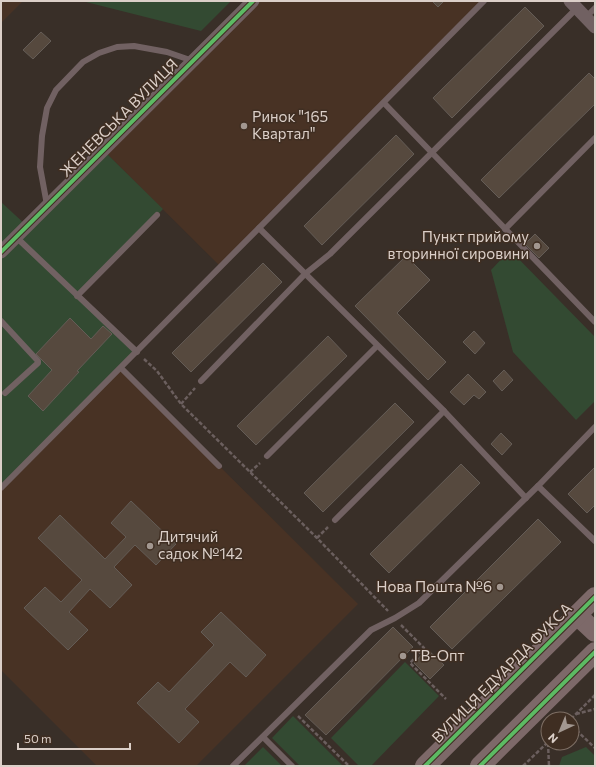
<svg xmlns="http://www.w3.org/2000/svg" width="596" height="767" font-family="Commissioner,sans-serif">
  <rect width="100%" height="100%" fill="#392f28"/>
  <g fill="#483224">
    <path d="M1,1H23L1,23Z"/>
    <path d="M253,1H484L221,267L103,150Z"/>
    <path d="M121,368L358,604L196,766H97L1,670V488Z"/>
  </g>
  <g fill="#334a32">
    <path d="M82,1H231L201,31Z"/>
    <path d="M103,150L163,209L78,296L137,352L1,488V202L27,226Z"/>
    <path d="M510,250L595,337V401L576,420L513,352L491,270Z"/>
    <path d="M405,662L439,696L371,766H359L331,738Z"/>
    <path d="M293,716L343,766H300L272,738Z"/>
    <path d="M263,747L282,766H244Z"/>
    <path d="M586,747L595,756V766H559L562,757Z"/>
  </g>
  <g fill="#56493e" stroke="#645c56">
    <path d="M432,1H444L438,7Z"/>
    <path d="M525,7L544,26L452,118L433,98Z"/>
    <path d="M41,32L51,41L33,59L23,50Z"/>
    <path d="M589,73L595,79V104L499,198L481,180Z"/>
    <path d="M396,135L414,154L322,245L304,226Z"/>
    <path d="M535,234L549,248L539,258L525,244Z"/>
    <path d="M406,256L430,280L397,313L446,362L428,380L355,306Z"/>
    <path d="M263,263L282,282L191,372L172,353Z"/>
    <path d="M70,318L91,339L103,326L112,334L77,371L79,372L43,411L28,396L52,370L36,354Z"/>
    <path d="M474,331L485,343L475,354L463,342Z"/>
    <path d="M328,336L347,356L256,445L237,426Z"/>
    <path d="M504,370L513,380L502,391L493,381Z"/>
    <path d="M468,374L486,392L479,399L474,395L464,405L450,392Z"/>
    <path d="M395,403L414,422L323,512L304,493Z"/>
    <path d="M501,433L512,444L502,455L491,444Z"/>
    <path d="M461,464L480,483L389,573L370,554Z"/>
    <path d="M595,467V505L587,513L568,494Z"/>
    <path d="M131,501L176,544L156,565L135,545L114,567L132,585L110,608L90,589L69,612L88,630L68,650L24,608L45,587L61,602L82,580L38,538L60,515L105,559L126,537L111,523Z"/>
    <path d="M538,519L561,542L452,649L430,627Z"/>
    <path d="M221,612L266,655L246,677L230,662L185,709L199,722L179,743L137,703L158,682L169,692L214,645L201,632Z"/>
    <path d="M393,627L413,647L326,735L305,715Z"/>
    <path d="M427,649L444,665L430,679L414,663Z"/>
  </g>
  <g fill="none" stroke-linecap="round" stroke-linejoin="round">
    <g stroke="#6b5f5e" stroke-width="2.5" stroke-dasharray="4 2" stroke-linecap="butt">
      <path d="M144,359L157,371L181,404L317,538L388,611"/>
      <path d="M181,404L195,388"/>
      <path d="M250,472L260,463"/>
      <path d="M317,538L328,527"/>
      <path d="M401,625L424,648L410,663L446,699"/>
      <path d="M576,714L595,709"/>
      <path d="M298,716L349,766"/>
      <path d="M571,719L595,695"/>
      <path d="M572,726L595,748"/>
      <path d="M548,743L549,766"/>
      <path d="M523,766L548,742"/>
    </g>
    <g stroke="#716162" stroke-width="6">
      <path d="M586,17L595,8"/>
      <path d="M384,103L595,322"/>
      <path d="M47,205L40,167L42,136L47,108L56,90L83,62L99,53L117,47L134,46L167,52L193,61"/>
      <path d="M259,228L444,411L526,498"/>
      <path d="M505,229L595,138"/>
      <path d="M16,237L137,352"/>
      <path d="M77,296L157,215"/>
      <path d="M1,321L38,361V363L5,393"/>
      <path d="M121,368L219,466"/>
      <path d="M201,381L305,274L330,254L577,8"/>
      <path d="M267,456L377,346"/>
      <path d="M538,486L595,427"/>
      <path d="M1,488L484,1"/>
      <path d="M335,520L444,411"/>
      <path d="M263,737L292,766"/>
      <path d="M233,766L371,630L395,618L419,603L538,486L595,541"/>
    </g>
    <g stroke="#716162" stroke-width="13">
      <path d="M570,1L595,27"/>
      <path d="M1,252L253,1"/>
    </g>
    <g stroke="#7d6969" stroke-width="20">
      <path d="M577,615L595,632"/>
      <path d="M425,766L595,597"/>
      <path d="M480,766L595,652"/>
    </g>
    <defs>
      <g id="cycleway">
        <path d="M1,252L253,1"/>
        <path d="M425,766L595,597"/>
        <path d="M480,766L595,652"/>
      </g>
    </defs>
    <use href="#cycleway" stroke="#3f2e22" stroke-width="6"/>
    <use href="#cycleway" stroke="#5cba63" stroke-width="4"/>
  </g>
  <g fill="#a29790" stroke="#3f2e22" stroke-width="1.5">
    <circle cx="244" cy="126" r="4"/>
    <circle cx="537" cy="246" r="4"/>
    <circle cx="150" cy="546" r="4"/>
    <circle cx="500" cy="587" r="4"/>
    <circle cx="403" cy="656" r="4"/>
  </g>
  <g text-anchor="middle" stroke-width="3" stroke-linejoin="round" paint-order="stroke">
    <g font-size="15" fill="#dbcfc8" stroke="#3f2e22" text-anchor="start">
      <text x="252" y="122">Ринок "165<tspan x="252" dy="17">Квартал"</tspan></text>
      <text x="529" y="242" text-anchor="end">Пункт прийому<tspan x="529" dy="17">вторинної сировини</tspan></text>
      <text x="158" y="542">Дитячий<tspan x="158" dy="17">садок №142</tspan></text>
      <text x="492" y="592" text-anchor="end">Нова Пошта №6</text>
      <text x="411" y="661">ТВ-Опт</text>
    </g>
    <g font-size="15" fill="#dbcfc8" stroke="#3f2e22">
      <text transform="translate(119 118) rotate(-45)" y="5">ЖЕНЕВСЬКА ВУЛИЦЯ</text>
      <text transform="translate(502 673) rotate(-45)" y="5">ВУЛИЦЯ ЕДУАРДА ФУКСА</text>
    </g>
  </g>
  <rect width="596" height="767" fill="none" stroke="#dbcfc8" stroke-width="4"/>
  <g transform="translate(560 731) rotate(224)"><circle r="19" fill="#3f2e22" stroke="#7d6e64"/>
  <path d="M0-3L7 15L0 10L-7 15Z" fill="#a29790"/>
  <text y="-6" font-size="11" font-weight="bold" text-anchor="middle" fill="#dbcfc8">N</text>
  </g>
  <path d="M18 743v6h112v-6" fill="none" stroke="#dbcfc8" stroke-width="2"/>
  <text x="24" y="743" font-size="12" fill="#dbcfc8" stroke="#3f2e22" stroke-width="3" paint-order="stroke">50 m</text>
</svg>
